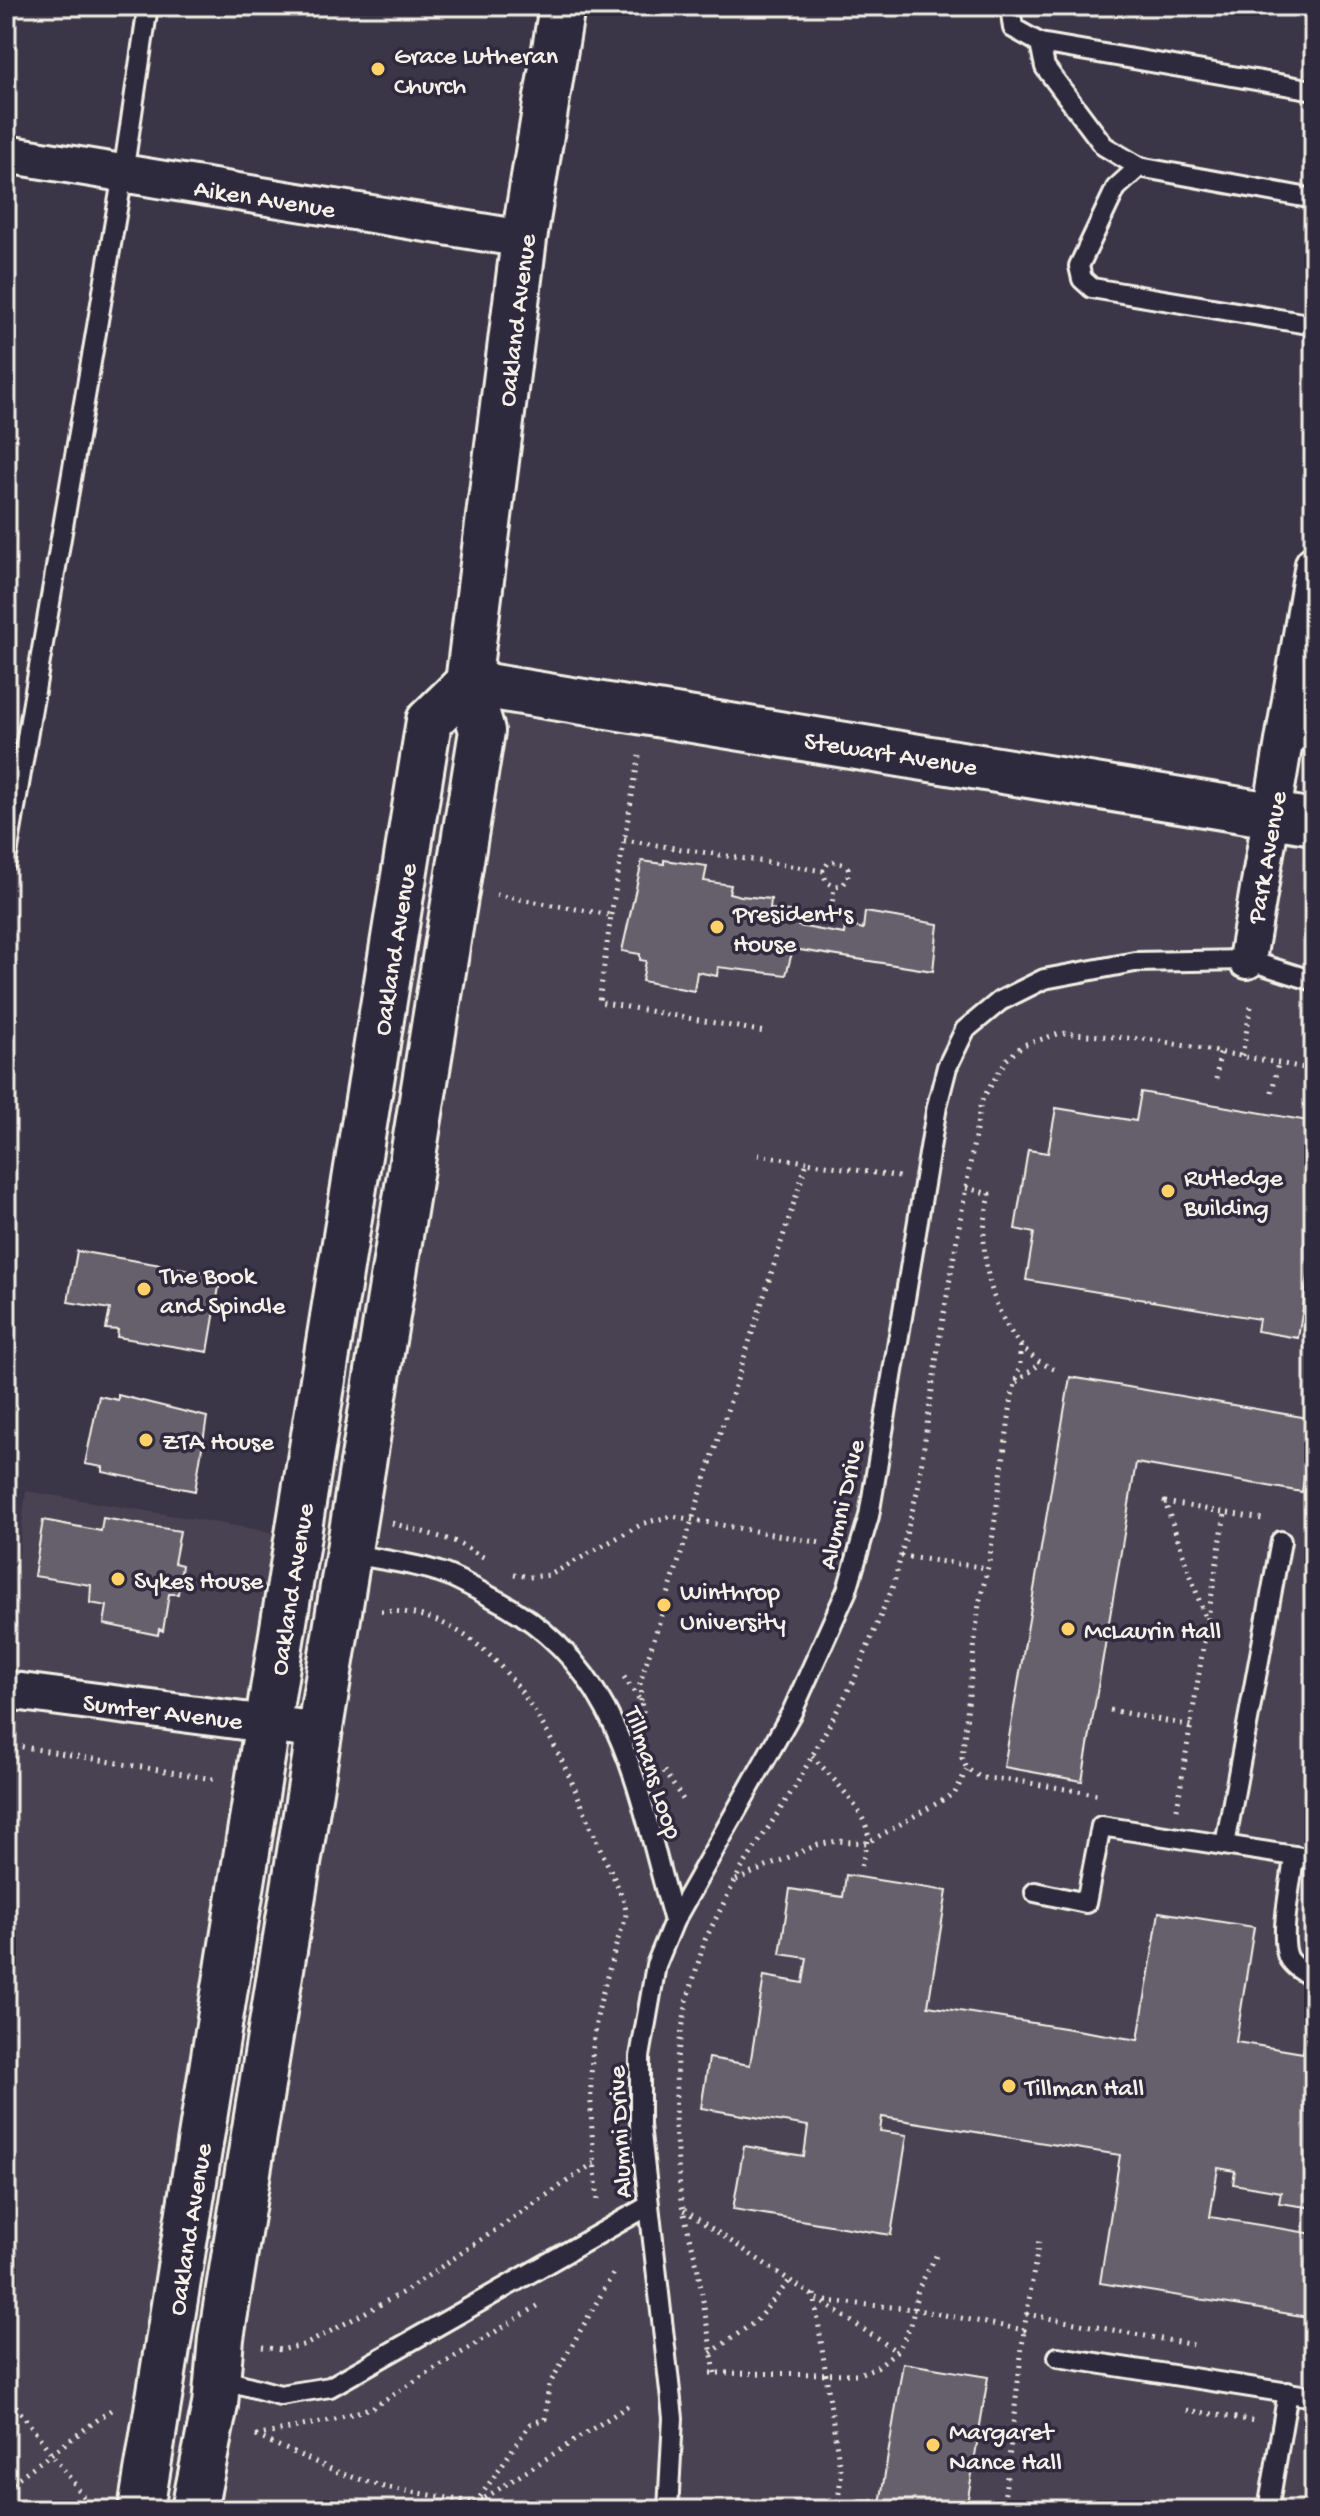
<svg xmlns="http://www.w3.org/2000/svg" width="1320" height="2516" font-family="'Gochi Hand',sans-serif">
  <rect width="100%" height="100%" fill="#3b3647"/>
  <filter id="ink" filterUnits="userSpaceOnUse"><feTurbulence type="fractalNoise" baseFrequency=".0125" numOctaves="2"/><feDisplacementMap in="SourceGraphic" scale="16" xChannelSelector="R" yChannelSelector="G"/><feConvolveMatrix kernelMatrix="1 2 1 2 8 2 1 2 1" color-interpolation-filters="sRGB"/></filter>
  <g filter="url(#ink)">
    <path fill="#484352" d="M454,676L1314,821V2510H6V1672L26,1491L307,1538Z"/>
    <g fill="#65616c" stroke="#f4f1e8" stroke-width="2">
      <path d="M664,860L707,866L704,881L731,885L729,893L741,896L771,899L770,909L798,912V926L844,934L845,924L863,929L865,912L938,924L933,971L793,949L786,975L718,967L717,976L697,972L694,991L642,981L646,961L640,960V954L622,951L642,861L664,864Z"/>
      <path d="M1141,1092L1314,1122V1242L1298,1338L1257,1331L1259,1319L1026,1280L1034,1233L1015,1229L1028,1150L1048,1153L1056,1108L1136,1121Z"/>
      <path d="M77,1251L221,1275L208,1352L117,1337L118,1330L106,1329L110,1309L68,1302Z"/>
      <path d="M1070,1377L1314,1419L1302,1492L1136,1463L1082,1781L1004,1767Z"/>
      <path d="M118,1395L207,1417L195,1491L103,1472V1467L85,1464L99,1396L118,1400Z"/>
      <path d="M103,1518L180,1531L174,1563L182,1565L178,1594H169L163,1631L159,1629L158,1635L104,1624L107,1606L90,1603L91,1585L34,1576L43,1520L101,1531Z"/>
      <path d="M846,1875L947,1891L928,2006L1138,2040L1159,1912L1254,1927L1236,2042L1303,2053L1306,2029L1314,2030V2208L1279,2203L1281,2192L1233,2184L1235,2171L1218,2168L1210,2217L1314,2234V2318L1100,2283L1120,2155L882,2117L880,2131L907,2135L891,2235L733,2209L744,2146L804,2156L808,2126L701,2108L709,2058L750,2065L764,1976L803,1983L807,1958L780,1954L790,1889L843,1897Z"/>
      <path d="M903,2363L988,2377L966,2510H879Z"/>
    </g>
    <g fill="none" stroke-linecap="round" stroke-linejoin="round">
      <defs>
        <g id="service">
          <path d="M1010,6L1013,28L1040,43L1314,90"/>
          <path d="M1040,43L1045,67L1104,146L1139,167L1314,199"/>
          <path d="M1139,167L1116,188L1079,266L1082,279L1092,288L1314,325"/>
          <path d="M1286,737L1314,741"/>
          <path d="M6,861L123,174L148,6"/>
          <path d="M350,1553C379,1560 411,1563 439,1572C456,1577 473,1588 489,1596C624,1663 636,1790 674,1921"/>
          <path d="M1225,1845L1281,1541"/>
          <path d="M1294,1856C1292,1880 1278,1939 1289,1959C1295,1968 1305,1973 1314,1978"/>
          <path d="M1035,1892L1086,1903L1101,1826L1314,1859"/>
          <path d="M1058,2357L1314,2397"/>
          <path d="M218,2378L280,2395L330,2387L648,2206"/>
          <path d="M668,2510L673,2418L640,2125V2057L656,1965L674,1921L792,1712L847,1590L869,1516L937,1106L947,1067L965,1030L1000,1001L1044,979L1135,962L1247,960L1314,981"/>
          <path d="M1268,2510L1288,2392"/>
        </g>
        <g id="minor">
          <path d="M6,154L524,239"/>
          <path d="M1247,960L1314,564"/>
          <path d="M6,1690L320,1731"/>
        </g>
        <path id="tertiary" d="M468,683L1314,822"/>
        <g id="primary">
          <path d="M141,2510L429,721L468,683"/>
          <path d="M194,2510L215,2405L221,2338L482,731L468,683L524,239L562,6"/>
        </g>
      </defs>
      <use href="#service" stroke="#f4f1e8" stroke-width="24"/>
      <use href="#minor" stroke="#f4f1e8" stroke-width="42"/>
      <use href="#tertiary" stroke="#f4f1e8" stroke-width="50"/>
      <use href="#primary" stroke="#f4f1e8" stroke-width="50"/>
      <g stroke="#f4f1e8" stroke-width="5" stroke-dasharray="2 6" stroke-linecap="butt">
        <path d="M624,840L823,871L826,881L834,886L843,885L848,878V868L837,861L828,863L823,871"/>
        <path d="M496,895L611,915L599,1002L765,1032"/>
        <path d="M611,915L639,756"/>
        <path d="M830,925L834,886"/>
        <path d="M1310,928L1314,901"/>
        <path d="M1242,1056L1252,1001"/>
        <path d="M1216,1079L1220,1053"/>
        <path d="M1272,1092L1278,1063"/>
        <path d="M758,1155L807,1162"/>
        <path d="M966,1188L990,1194C987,1210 983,1227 984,1243C986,1292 1009,1354 1057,1370"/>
        <path d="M1020,1346V1364L1012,1396L989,1563L979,1604L962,1758L967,1769L982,1778L1012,1780L1101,1795"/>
        <path d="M1016,1382L1040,1364"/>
        <path d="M392,1523L454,1541L487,1559"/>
        <path d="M901,1556L988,1568"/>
        <path d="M514,1574L529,1577L550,1575L644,1523L672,1516L821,1543"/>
        <path d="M381,1611C501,1608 558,1746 596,1839C602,1854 626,1899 626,1912C626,1921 620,1933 617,1942C609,1970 599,2001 595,2030C587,2087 592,2144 598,2200"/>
        <path d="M1207,1623L1165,1502L1262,1519"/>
        <path d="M624,1677L641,1702L644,1717"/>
        <path d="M641,1701L640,1683L648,1657L807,1162L899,1177"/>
        <path d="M1110,1710L1192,1726"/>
        <path d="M6,1744L218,1780"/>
        <path d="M812,1756C828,1773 865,1810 868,1834C869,1844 863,1857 861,1866"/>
        <path d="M664,1771L686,1804"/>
        <path d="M1177,1809L1225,1513"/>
        <path d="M736,1880L817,1845L837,1841L867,1843L955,1793L967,1769"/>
        <path d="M684,2210L896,2351"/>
        <path d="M814,2294L841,2476L837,2510"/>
        <path d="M826,2301L913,2309L1024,2330L1039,2240"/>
        <path d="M1026,2314L1194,2345"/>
        <path d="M262,2347L281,2350L307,2344L407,2290L594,2163"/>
        <path d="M711,2353L756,2321L791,2279"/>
        <path d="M710,2373L859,2374L877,2367L899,2349L911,2325L918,2289L937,2254"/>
        <path d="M715,2373L697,2265L681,2202L675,2126L677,2058L687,2001L705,1940L740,1871L796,1785L854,1680L894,1583L918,1488L939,1341L981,1102L1006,1060L1023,1045L1061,1033L1154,1040L1305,1068L1314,1074"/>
        <path d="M6,2393L94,2510"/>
        <path d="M1187,2410L1255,2421"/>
        <path d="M256,2436L335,2419L373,2407L539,2305"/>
        <path d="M256,2436L340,2473L384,2487L477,2503"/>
        <path d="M6,2487L115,2407"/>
        <path d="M485,2498L631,2404"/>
        <path d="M481,2500L538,2510"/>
        <path d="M471,2510L530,2424L545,2419L549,2385L613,2274"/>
        <path d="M1003,2510L1024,2330"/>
      </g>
      <use href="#service" stroke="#2f2a3d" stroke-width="18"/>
      <use href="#minor" stroke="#2f2a3d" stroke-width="36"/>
      <use href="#tertiary" stroke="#2f2a3d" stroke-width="44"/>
      <use href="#primary" stroke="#2f2a3d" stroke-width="44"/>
    </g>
  </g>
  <g fill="#ffd166" stroke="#2f2a3d" stroke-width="3">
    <circle cx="378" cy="69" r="8"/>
    <circle cx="717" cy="927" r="8"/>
    <circle cx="1168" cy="1191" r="8"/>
    <circle cx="144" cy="1289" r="8"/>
    <circle cx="146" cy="1440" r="8"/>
    <circle cx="118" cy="1579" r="8"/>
    <circle cx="664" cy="1605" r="8"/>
    <circle cx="1068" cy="1629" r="8"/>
    <circle cx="1009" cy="2086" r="8"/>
    <circle cx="933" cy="2445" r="8"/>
  </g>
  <g text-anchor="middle" stroke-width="7" stroke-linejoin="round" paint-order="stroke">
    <g font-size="26" fill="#f4f1e8" stroke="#2f2a3d" text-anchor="start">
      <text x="394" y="63">Grace Lutheran<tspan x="394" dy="30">Church</tspan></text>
      <text x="733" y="921">President's<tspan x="733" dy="30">House</tspan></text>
      <text x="1184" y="1185">Rutledge<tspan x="1184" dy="30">Building</tspan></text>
      <text x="160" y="1283">The Book<tspan x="160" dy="30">and Spindle</tspan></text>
      <text x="162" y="1449">ZTA House</text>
      <text x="134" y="1588">Sykes House</text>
      <text x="680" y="1599">Winthrop<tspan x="680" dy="30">University</tspan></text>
      <text x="1084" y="1638">McLaurin Hall</text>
      <text x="1025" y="2095">Tillman Hall</text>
      <text x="949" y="2439">Margaret<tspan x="949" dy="30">Nance Hall</tspan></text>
    </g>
    <g font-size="26" fill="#f4f1e8" stroke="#2f2a3d">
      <text transform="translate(265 197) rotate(9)" y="9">Aiken Avenue</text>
      <text transform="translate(515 320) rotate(-83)" y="9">Oakland Avenue</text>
      <text transform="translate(891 752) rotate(9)" y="9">Stewart Avenue</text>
      <text transform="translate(1265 857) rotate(-80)" y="9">Park Avenue</text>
      <text transform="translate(393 949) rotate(-81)" y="9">Oakland Avenue</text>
      <text transform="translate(840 1504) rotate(-77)" y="9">Alumni Drive</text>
      <text transform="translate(290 1589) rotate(-81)" y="9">Oakland Avenue</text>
      <text transform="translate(163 1710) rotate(7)" y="9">Sumter Avenue</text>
      <text transform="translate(655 1772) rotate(72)" y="9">Tillmans Loop</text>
      <text transform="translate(618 2132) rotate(-93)" y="9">Alumni Drive</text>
      <text transform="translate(188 2229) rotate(-81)" y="9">Oakland Avenue</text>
    </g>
  </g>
  <rect width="1320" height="2516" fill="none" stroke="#2f2a3d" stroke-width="32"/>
  <rect x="16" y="16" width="1288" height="2484" fill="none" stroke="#f4f1e8" stroke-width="3" filter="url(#ink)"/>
</svg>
